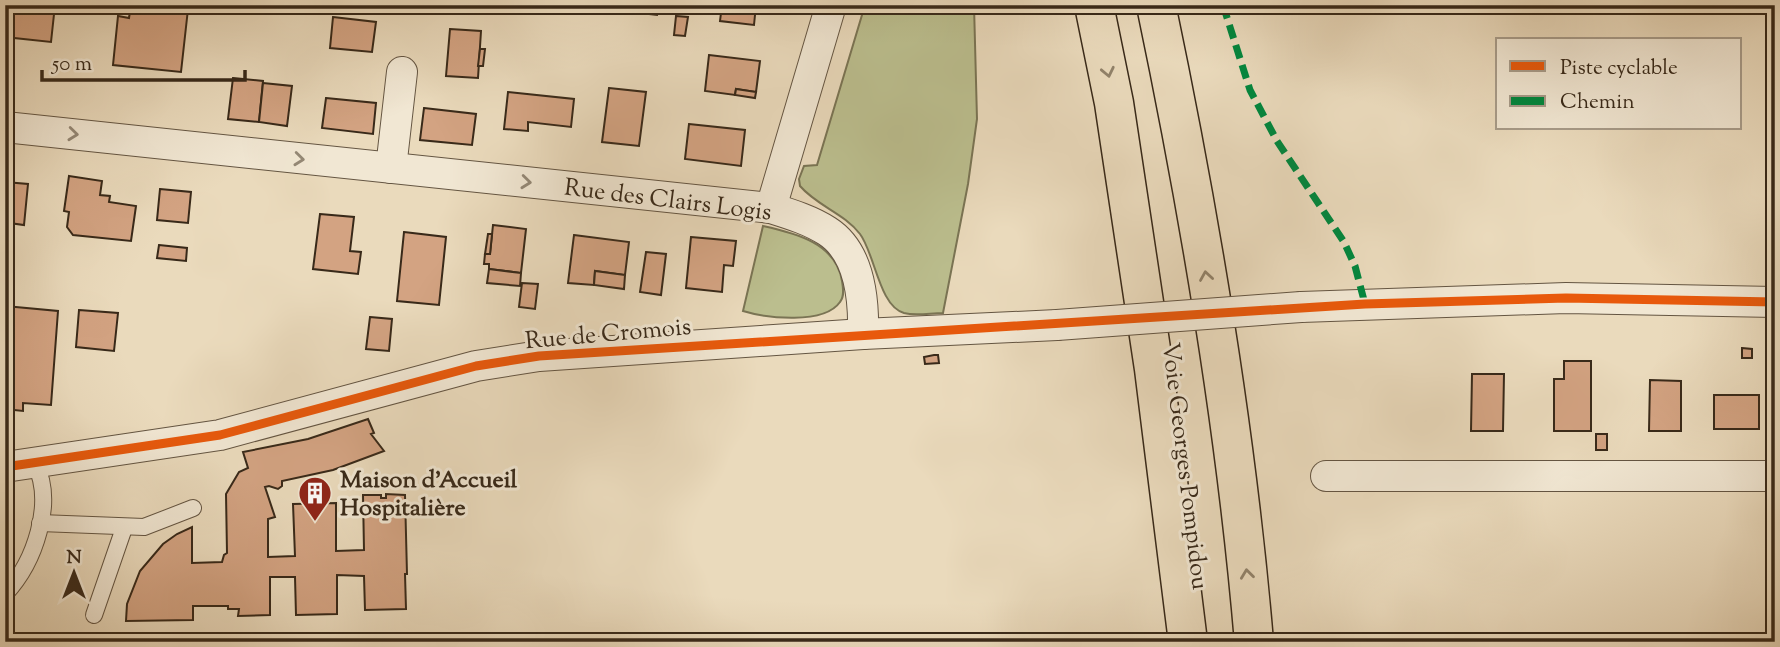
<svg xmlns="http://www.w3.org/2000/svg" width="1780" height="647" font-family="'Sorts Mill Goudy',serif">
  <rect width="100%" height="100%" fill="#eadabc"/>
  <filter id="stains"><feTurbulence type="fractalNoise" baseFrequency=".00286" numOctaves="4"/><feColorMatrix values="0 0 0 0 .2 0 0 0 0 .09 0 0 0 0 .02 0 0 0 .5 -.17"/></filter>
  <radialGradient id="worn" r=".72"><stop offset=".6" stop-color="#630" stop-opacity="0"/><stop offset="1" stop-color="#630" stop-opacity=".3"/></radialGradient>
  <g fill="#bbbe8e" stroke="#7a7454" stroke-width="2">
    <path d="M865,5H974L977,119L968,184L943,313C930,313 916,316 904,313C879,306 875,254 860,234C844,213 817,206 800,186L799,179L804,166L817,165Z"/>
    <path d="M763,226C795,233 836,243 842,281C843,287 845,296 840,302C824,325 766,318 743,311Z"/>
  </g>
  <g fill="#d3a382" stroke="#382919" stroke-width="2">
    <path d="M5,5H55L51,42L5,37Z"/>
    <path d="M131,5L188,9L181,72L113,65L118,16L129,18Z"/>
    <path d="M535,5H582L581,13L535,8Z"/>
    <path d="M614,5H658L657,15L614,10Z"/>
    <path d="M722,5H756L754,25L720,21Z"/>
    <path d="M676,16L688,17L685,36L674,35Z"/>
    <path d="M333,17L376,22L372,52L330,48Z"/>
    <path d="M450,29L481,31L478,78L446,76Z"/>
    <path d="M480,49H485L483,66H478Z"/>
    <path d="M709,55L760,61L756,92L736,89L735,95L705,91Z"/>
    <path d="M233,78L263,81L259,122L228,119Z"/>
    <path d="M263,83L292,86L287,126L259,122Z"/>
    <path d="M609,88L646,92L639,146L602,142Z"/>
    <path d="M736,89L756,92L755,98L735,95Z"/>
    <path d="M508,92L574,99L571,127L528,122V131L504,129Z"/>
    <path d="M326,98L376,103L373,134L322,128Z"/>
    <path d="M424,108L476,114L472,145L420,140Z"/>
    <path d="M689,124L745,130L741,166L685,159Z"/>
    <path d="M69,176L102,181L100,195L110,196L109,202L136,206L131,241L73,235L67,227L69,212L64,211Z"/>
    <path d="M5,182L28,184L24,225L9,223V226H5Z"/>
    <path d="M160,189L191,192L188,223L157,220Z"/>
    <path d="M320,214L354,217L350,251L361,252L358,274L313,269Z"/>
    <path d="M493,225L526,229L521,273L489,269V264H484L485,254H490Z"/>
    <path d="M404,232L446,237L439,305L397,301Z"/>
    <path d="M488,234H492L490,254H485Z"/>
    <path d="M574,235L629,242L625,275L595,271L594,285L568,283Z"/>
    <path d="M691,237L736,241L733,266L724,265L722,292L686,288Z"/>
    <path d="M159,245L187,248L186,261L157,258Z"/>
    <path d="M646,252L666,254L661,295L640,292Z"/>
    <path d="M489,269L521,273L520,286L487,283Z"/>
    <path d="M595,271L625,275L624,289L594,285Z"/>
    <path d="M522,283L538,284L535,309L519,307Z"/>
    <path d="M5,306L58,311L51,405L23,403V411L5,409Z"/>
    <path d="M79,310L118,313L114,351L76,347Z"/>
    <path d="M370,317L392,319L389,351L366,349Z"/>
    <path d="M1742,348L1752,349V358H1742Z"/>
    <path d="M934,355H938L939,363L925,364L924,357Z"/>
    <path d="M1564,361H1591V431H1554V379H1564Z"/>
    <path d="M1472,374H1504L1503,431H1471Z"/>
    <path d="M1650,380L1681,381V431H1649Z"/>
    <rect x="1714" y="395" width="45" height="34"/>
    <path d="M368,419L374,433L371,434L384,451L333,470L282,481V486L278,489L269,486L265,487L275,517L268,519V557L295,556L293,504L336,503V551L364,550L363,495H381V498H386V494L405,495L407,574H405L406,609L365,610L364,576L337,575V614L296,615L295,577H270V615L238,616L239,609H228V606H193V620L126,621L127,604L140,571L163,544L177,534L192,527V563L222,562L224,555L227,553L226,494L239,472L248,468L243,452L308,439Z"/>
    <rect x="1596" y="434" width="11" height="16"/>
  </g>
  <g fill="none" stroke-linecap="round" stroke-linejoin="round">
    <defs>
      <g id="service">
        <path d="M40,523L144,527L193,508"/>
        <path d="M5,594C35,562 55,503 35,463"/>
        <path d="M94,615L124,528"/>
      </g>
      <g id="minor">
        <path d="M5,127L771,208C790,214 810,220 827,231C860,252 864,299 863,334"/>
        <path d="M391,168L402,72"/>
        <path d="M771,208L831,5"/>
        <path d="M1301,307L1566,298L1775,302"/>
        <path d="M5,467L220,435L476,366L539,356L863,334L1057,325"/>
        <path d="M1326,476H1775"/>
      </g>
      <g id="trunk">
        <path d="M1094,5L1114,103L1154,369L1188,642"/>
        <path d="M1156,5C1200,215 1236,428 1254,642"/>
      </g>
    </defs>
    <use href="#service" stroke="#645542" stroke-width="18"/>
    <use href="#minor" stroke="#645542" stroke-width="32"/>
    <use href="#trunk" stroke="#382919" stroke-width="41"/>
    <use href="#service" stroke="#f1e7d3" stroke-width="16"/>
    <use href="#minor" stroke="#f1e7d3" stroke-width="30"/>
    <use href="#trunk" stroke="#eadabc" stroke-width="38"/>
    <defs>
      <path id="minor-bridge" d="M1057,325L1301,307"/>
    </defs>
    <use href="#minor-bridge" stroke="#645542" stroke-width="32" stroke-linecap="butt"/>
    <use href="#minor-bridge" stroke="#f1e7d3" stroke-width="30"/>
    <path stroke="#00873e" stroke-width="7" stroke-dasharray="14 7" stroke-linecap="butt" d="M1223,5L1250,90L1277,141L1344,242L1355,266L1365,304"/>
    <defs>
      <path id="cycleway" d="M5,467L220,435L476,366L539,356L1365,304L1566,298L1775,302"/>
    </defs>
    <use href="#cycleway" stroke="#f1e7d3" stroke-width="13"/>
    <use href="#cycleway" stroke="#e8590c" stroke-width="9"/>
  </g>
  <defs><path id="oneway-chevron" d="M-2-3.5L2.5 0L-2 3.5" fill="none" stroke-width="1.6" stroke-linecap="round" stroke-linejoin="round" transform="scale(1.75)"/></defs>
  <g stroke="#91826a">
    <use href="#oneway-chevron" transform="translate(1108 72) rotate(78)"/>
    <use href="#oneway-chevron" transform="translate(1206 276) rotate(-99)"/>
    <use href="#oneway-chevron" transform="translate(1247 574) rotate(-97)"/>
  </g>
  <g stroke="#948876">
    <use href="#oneway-chevron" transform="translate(73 134) rotate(6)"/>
    <use href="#oneway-chevron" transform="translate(299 159) rotate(6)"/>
    <use href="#oneway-chevron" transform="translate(526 182) rotate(6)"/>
  </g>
  <defs>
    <symbol id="building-pin" viewBox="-11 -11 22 30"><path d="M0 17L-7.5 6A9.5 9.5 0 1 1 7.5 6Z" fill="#8f2418" stroke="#f1e7d3"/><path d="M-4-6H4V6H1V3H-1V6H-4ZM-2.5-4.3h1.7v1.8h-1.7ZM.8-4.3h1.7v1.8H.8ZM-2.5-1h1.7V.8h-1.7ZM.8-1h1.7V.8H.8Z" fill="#fff"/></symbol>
  </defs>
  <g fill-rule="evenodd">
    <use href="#building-pin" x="296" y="474" width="38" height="52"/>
  </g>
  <g text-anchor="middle" stroke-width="6" stroke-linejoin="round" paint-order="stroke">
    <g font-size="24" fill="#382919" stroke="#f1e7d3">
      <text transform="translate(668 199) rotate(7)" y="8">Rue des Clairs Logis</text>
      <text transform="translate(608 333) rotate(-5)" y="8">Rue de Cromois</text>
      <text transform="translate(1186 466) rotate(83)" y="8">Voie Georges Pompidou</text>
    </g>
    <g font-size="24" font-weight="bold" fill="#382919" stroke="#f1e7d3" text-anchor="start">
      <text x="340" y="487">Maison d'Accueil<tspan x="340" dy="28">Hospitalière</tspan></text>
    </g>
  </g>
  <rect width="1780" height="647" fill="none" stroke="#eadabc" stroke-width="28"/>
  <rect x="7" y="7" width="1766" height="633" fill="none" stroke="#382919" stroke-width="3.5"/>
  <rect x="14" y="14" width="1752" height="619" fill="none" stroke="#382919" stroke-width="2"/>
  <rect x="1496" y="38" width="245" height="91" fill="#f1e7d3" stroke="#a79b89" stroke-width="2"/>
  <rect x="1510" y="61" width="35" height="10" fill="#e8590c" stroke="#a79b89" stroke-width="2"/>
  <text x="1560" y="74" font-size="21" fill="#382919">Piste cyclable</text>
  <rect x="1510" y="96" width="35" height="10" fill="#00873e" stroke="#a79b89" stroke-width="2"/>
  <text x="1560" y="108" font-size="21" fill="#382919">Chemin</text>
  <g transform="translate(74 573)" stroke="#f1e7d3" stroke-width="5" paint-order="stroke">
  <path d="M0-5L12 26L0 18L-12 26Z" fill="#382919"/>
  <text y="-10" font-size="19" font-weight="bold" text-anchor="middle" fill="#382919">N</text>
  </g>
  <path d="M42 70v10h203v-10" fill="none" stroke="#382919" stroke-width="3.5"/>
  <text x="52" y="70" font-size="21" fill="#382919" stroke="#f1e7d3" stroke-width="5" paint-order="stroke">50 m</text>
  <rect width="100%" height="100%" filter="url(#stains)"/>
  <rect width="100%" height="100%" fill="url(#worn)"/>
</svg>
